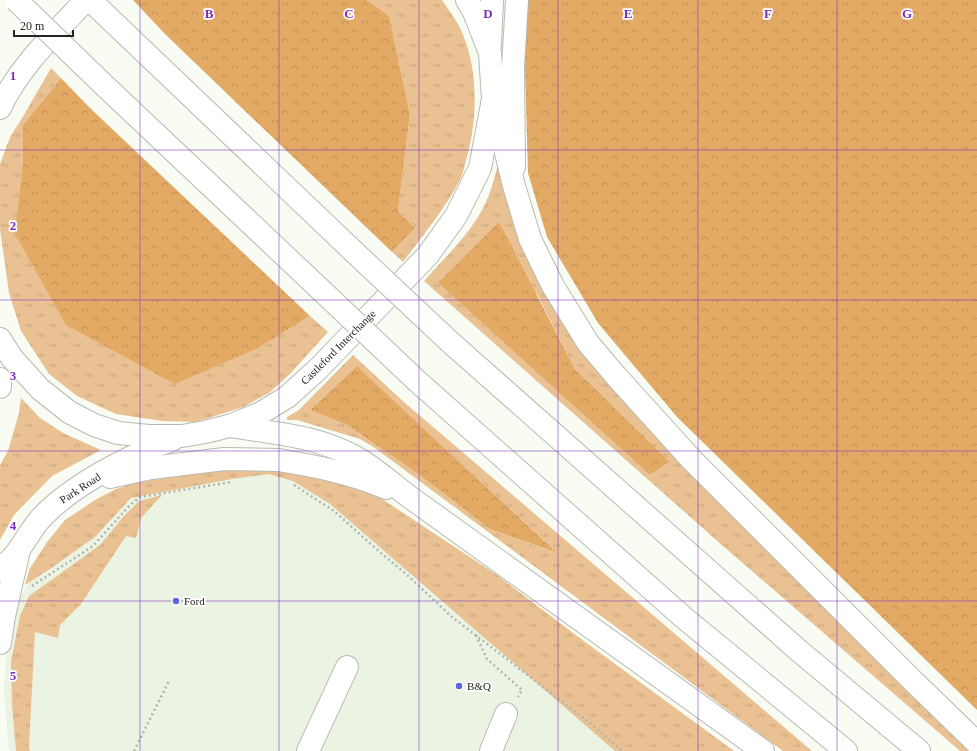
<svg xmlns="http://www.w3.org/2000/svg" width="977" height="751" font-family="'Times New Roman',serif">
  <defs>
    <pattern id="grass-tufts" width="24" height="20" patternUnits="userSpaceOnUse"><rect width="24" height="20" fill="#eac192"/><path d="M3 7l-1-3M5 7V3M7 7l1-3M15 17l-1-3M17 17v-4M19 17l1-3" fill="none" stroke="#c8a67e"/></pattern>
    <pattern id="forest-crowns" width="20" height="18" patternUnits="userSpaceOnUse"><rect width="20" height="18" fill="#e3aa65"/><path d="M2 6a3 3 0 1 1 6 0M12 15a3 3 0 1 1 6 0" fill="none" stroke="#c29257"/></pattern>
  </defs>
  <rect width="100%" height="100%" fill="#f8fcf3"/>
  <path fill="#ebf3e3" d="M211,468L303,473L641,751H9L4,689L7,649L17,602L57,539L91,509Z"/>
  <g fill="url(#grass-tufts)" fill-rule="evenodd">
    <path d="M367,0H442C448,9 455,18 460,28C478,66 478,113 468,153C465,162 464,172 460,180C445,209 423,235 403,262L392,252L415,228L398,211L410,114L389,16Z"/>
    <path d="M51,68L61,78L23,125V164L260,347L310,316L328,332L290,374L269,393L243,407L196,422L162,421L116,414L77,396L49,374L21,331L9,293L0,229V164L11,135L21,120Z"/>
    <path d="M499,160L575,335L973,751H960L723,546L424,281C447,255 476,229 489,195C493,184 496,172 499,160ZM438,283L537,294L575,369L670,462L650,475Z"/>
    <path d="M353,355L405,403L812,751H783L375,448L360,439L297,420H287V417L299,410ZM357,366L556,552V553L490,529L418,474L347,425L310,410Z"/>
    <path d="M21,398L40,418L63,433L101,450L52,476L14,515L0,540V465L8,451L19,413Z"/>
    <path d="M261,462L370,491L497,575L577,636L734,751H615L330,504L293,481L268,474L232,479L131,498L95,537L50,569L25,585L29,570L47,542L65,520L95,500L116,489L165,473Z"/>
    <path d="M162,495L141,518L136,538L126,536L81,604L60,625L58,638L35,632L29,746L30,751H16L12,705L11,661L20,616L29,596L100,545L124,516L139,501Z"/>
  </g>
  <g fill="url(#forest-crowns)">
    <path d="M133,0H367L389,16L410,114L398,211L415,228L392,252L165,34Z"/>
    <path d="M523,0H977V710L677,417L598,323L547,237L528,173Z"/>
    <path d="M61,78L90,108L310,316L260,347L175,384L66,325L15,234L23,164V125Z"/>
    <path d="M499,222L575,369L670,462L650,475L438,283Z"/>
    <path d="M357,366L557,553L490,529L418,474L347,425L310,410Z"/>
  </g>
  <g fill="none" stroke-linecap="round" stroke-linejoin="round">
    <defs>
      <g id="minor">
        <path d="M308,751L347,667"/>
        <path d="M491,751L506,714"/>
      </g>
      <g id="major">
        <path d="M490,44L492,0"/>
        <path d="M0,108C18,68 56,32 86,0"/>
        <path d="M514,167L513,67L517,0"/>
        <path d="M0,339L12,358L40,389L69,412L94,425L118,433L149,436H182L205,432L229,426L261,413L287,397L318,369L428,255L456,216L480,168L493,99L490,53L474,12L467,0"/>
        <path d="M0,379V387"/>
        <path d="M110,477L151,468L224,459L278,460"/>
        <path d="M0,570C7,563 15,556 20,548C27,538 33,527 41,518C72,485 130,455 172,440"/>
        <path d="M0,643L4,616L19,550"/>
      </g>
      <g id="highway">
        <path d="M90,0L352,250"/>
        <path d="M106,87L321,290"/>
        <path d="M493,99L514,186L530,239L553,286L588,343L616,376L692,460L909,677L977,743"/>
        <path d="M450,342L798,650L919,751"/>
        <path d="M417,381L683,617L846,751"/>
        <path d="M229,426C274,433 322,436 362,461C379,472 395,486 411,498L763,751"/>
        <path d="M278,460C315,466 351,473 386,488"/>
      </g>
    </defs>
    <use href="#minor" stroke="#b7bbb2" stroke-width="24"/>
    <use href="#major" stroke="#b7bbb2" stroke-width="24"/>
    <use href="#highway" stroke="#b7bbb2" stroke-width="24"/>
    <g stroke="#b2b5ae" stroke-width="2.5" stroke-dasharray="2 3" stroke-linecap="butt">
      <path d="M294,485L334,511L382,554L405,573L452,617L586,720L623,751"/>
      <path d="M32,586L93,546L130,505L140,497L231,482"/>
      <path d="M476,635L487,659L522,690L518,697"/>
      <path d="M134,751L169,681"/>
    </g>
    <use href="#minor" stroke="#fff" stroke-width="22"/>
    <use href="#major" stroke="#fff" stroke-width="22"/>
    <use href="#highway" stroke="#fff" stroke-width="22"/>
    <defs>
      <g id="highway-bridge">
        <path d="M16,0L106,87"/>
        <path d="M352,250L450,342"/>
        <path d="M321,290L417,381"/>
      </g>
    </defs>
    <use href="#highway-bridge" stroke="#b7bbb2" stroke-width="24" stroke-linecap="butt"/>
    <use href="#highway-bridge" stroke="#fff" stroke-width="22"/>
  </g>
  <path fill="none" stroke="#7b2cbf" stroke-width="1" stroke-opacity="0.55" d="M140,0V751M279,0V751M419,0V751M558,0V751M698,0V751M837,0V751M0,150H977M0,300H977M0,451H977M0,601H977"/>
  <g fill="#5966dd" stroke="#fff" stroke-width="1.5">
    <circle cx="176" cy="601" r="4"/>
    <circle cx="459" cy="686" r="4"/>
  </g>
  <g text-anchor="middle" stroke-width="3.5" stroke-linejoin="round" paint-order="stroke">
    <g font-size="11" fill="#232521" stroke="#fff">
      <text transform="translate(338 347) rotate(-45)" y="4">Castleford Interchange</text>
      <text transform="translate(80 488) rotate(-33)" y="4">Park Road</text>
    </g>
    <g font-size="11" fill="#232521" stroke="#fff" text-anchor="start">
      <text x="184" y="605">Ford</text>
      <text x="467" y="690">B&amp;Q</text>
    </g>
  </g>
  <g font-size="13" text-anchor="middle" font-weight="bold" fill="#7b2cbf" stroke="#fff" stroke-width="3.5" stroke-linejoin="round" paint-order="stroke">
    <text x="209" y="18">B</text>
    <text x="349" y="18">C</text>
    <text x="488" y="18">D</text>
    <text x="628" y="18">E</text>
    <text x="768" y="18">F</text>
    <text x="907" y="18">G</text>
    <text x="13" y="80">1</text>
    <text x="13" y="230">2</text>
    <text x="13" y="380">3</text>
    <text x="13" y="530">4</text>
    <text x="13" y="680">5</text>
  </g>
  <path d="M14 30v6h59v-6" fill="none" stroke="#232521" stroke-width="2"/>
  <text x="20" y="30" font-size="12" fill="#232521" stroke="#ffffff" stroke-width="3" paint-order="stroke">20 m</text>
</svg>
